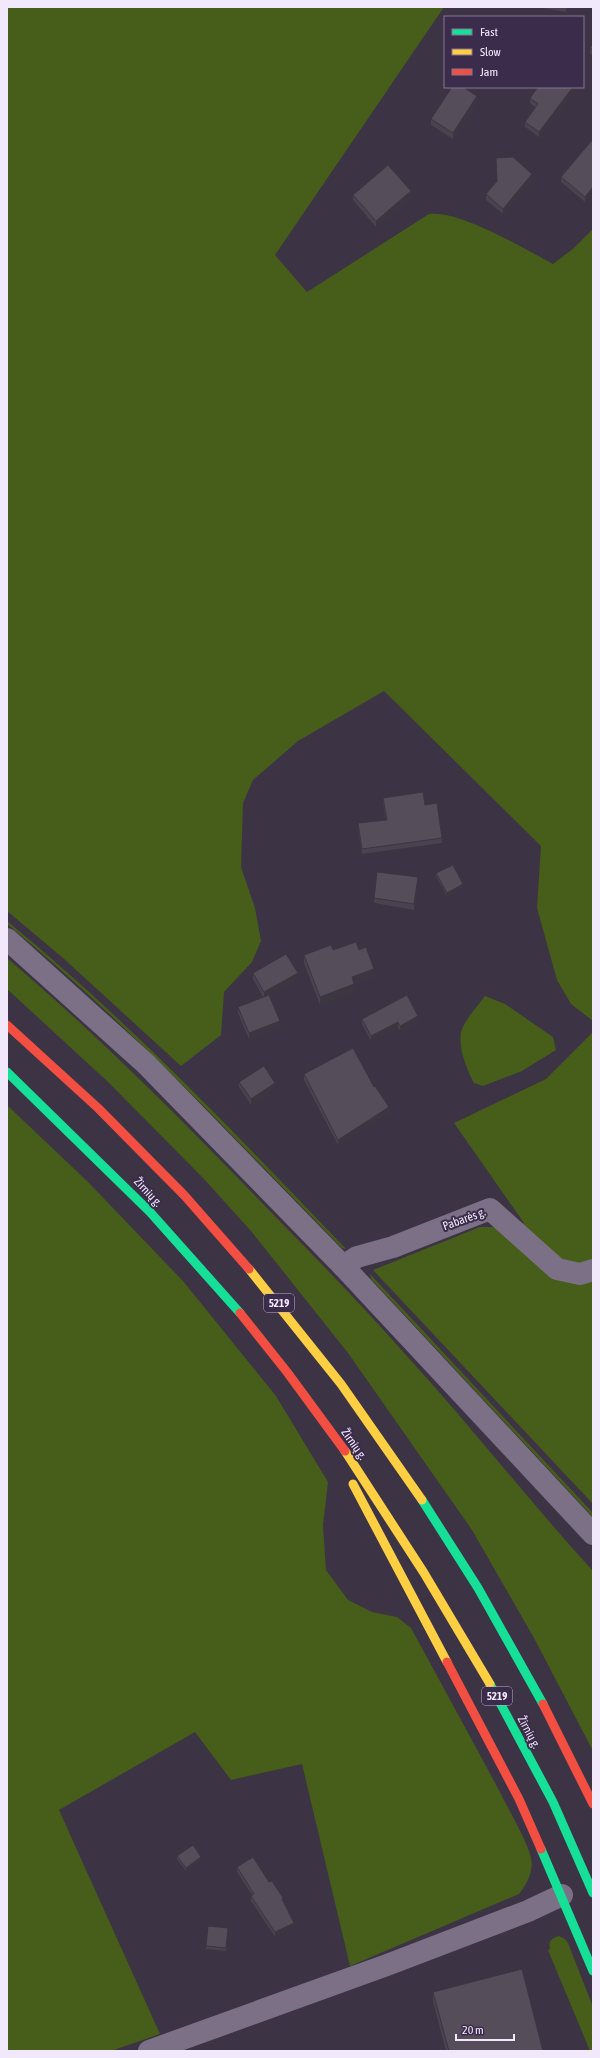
<svg xmlns="http://www.w3.org/2000/svg" width="600" height="2058" font-family="'Asap Condensed',sans-serif">
  <rect width="100%" height="100%" fill="#3c3344"/>
  <g fill="#475d1a">
    <path d="M7,7H444L275,255L307,292L429,214C460,210 525,249 553,264L574,248L593,229V1021L571,1004L557,980L537,908L541,846L384,691L298,741L253,780L243,803L241,867L255,908L261,941L252,962L224,992L221,1035L181,1066L63,958L7,911Z"/>
    <path d="M7,921C129,1021 237,1135 346,1249L342,1248C233,1137 128,1023 7,924Z"/>
    <path d="M7,958C99,1036 184,1122 268,1209C315,1257 362,1305 406,1355C470,1425 529,1501 593,1571V1751L534,1638L472,1530L348,1353L251,1231L204,1179L107,1081L7,989Z"/>
    <path d="M485,996L505,1004L553,1037L556,1050L522,1071L483,1086L474,1083C467,1070 458,1048 461,1032C465,1019 477,1007 485,996Z"/>
    <path d="M593,1032V1504L373,1270L480,1227H493L510,1232L524,1223L454,1123L546,1079Z"/>
    <path d="M7,1105L88,1182L183,1281L276,1396L328,1482L323,1525L326,1570L348,1600L372,1612L397,1617L411,1628C441,1683 471,1738 501,1794C508,1809 528,1842 531,1858C534,1871 527,1884 519,1894L350,1966L302,1764L231,1780L195,1732L59,1810L160,2034L111,2051H7Z"/>
    <path d="M370,1274L593,1513V1517L371,1279Z"/>
    <path d="M559,1936L565,1939L568,1943L593,2007V2051H590L548,1950L550,1949C548,1941 552,1938 559,1936Z"/>
  </g>
  <g fill="none" stroke-linecap="round" stroke-linejoin="round">
    <g stroke="#7c7086" stroke-width="22">
      <path d="M7,939L146,1064L343,1266L593,1534"/>
      <path d="M343,1266L357,1257L393,1247L490,1209L557,1269L580,1274L593,1270"/>
      <path d="M149,2051L387,1965L528,1911L562,1895"/>
    </g>
    <g stroke="#16e098" stroke-width="9">
      <path d="M7,1072L150,1212L240,1313"/>
      <path d="M422,1500L478,1588L543,1704"/>
      <path d="M490,1684L553,1802L593,1893"/>
      <path d="M541,1849L593,1971"/>
    </g>
    <g stroke="#ffcf43" stroke-width="9">
      <path d="M249,1269L341,1384L422,1500"/>
      <path d="M345,1451L424,1573L490,1684"/>
      <path d="M353,1484L447,1662"/>
    </g>
    <g stroke="#f24e42" stroke-width="9">
      <path d="M7,1025L98,1108L184,1195L249,1269"/>
      <path d="M240,1313L287,1372L345,1451"/>
      <path d="M447,1662L519,1799L541,1849"/>
      <path d="M543,1704L593,1804"/>
    </g>
  </g>
  <g fill="#4a424e">
    <path d="M536,7H567L566,12Z"/>
    <path d="M593,44V56L590,54V48Z"/>
    <path d="M538,87H577L539,137L525,127V122L535,107L530,103V98Z"/>
    <path d="M477,101L453,139L431,125V119Z"/>
    <path d="M593,139L585,202L561,182V177Z"/>
    <path d="M532,180L503,214L486,200V194L497,181Z"/>
    <path d="M353,195L411,197L376,227L353,200Z"/>
    <path d="M383,798L425,805L442,838V843L362,854L358,829V823L386,820L383,804Z"/>
    <path d="M436,873L463,887L447,896L436,876Z"/>
    <path d="M418,883L414,910L374,903V898Z"/>
    <path d="M359,950L374,977L354,984V992L320,1005L304,963V955Z"/>
    <path d="M253,973L298,978L269,995L280,1026L249,1039L238,1013V1007L263,997L253,979Z"/>
    <path d="M362,1019L418,1022L400,1031L398,1027L371,1041L362,1024Z"/>
    <path d="M304,1074L374,1087L389,1112L338,1145L304,1080Z"/>
    <path d="M239,1082L275,1089L251,1105L239,1087Z"/>
    <path d="M177,1856L201,1860L186,1871L177,1859Z"/>
    <path d="M237,1867L269,1882L283,1902L294,1927L275,1937L251,1901V1896L252,1895L237,1872Z"/>
    <path d="M228,1931L226,1951L206,1949V1946Z"/>
    <path d="M433,1992L543,2051H446L433,2002Z"/>
  </g>
  <g fill="#3c3640">
    <path d="M573,87H577L539,137V132Z"/>
    <path d="M477,96V101L453,139V133Z"/>
    <path d="M532,174V180L503,214V209Z"/>
    <path d="M593,187V192L585,202V197Z"/>
    <path d="M411,191V197L376,227V221Z"/>
    <path d="M418,877V883L414,910V904Z"/>
    <path d="M463,884V887L447,896V893Z"/>
    <path d="M374,969V977L354,984V992L320,1005V997L352,977Z"/>
    <path d="M298,973V978L264,998V992Z"/>
    <path d="M418,1016V1022L400,1031V1026Z"/>
    <path d="M280,1021V1026L249,1039V1033Z"/>
    <path d="M398,1022V1027L371,1041V1036Z"/>
    <path d="M275,1083V1089L251,1105V1099Z"/>
    <path d="M389,1107V1112L338,1145V1140Z"/>
    <path d="M201,1857V1860L186,1871V1868Z"/>
    <path d="M294,1923V1927L275,1937V1932Z"/>
  </g>
  <g fill="#564d5b" stroke="#3c3640">
    <path d="M593,44V50L590,48Z"/>
    <path d="M452,87H463L477,96L453,133L431,119Z"/>
    <path d="M538,87H573L539,132L525,122L538,104L530,98Z"/>
    <path d="M593,139V187L585,197L561,177Z"/>
    <path d="M513,157L532,174L503,209L486,194L497,181L496,158Z"/>
    <path d="M388,165L411,191L376,221L353,195Z"/>
    <path d="M423,792L425,805L437,803L442,838L362,849L358,823L387,820L383,798Z"/>
    <path d="M453,865L463,884L447,893L436,873Z"/>
    <path d="M377,872L418,877L414,904L374,898Z"/>
    <path d="M356,942L359,950L366,947L374,969L352,977L354,984L320,997L304,955L331,945L333,950Z"/>
    <path d="M286,954L298,973L264,992L253,973Z"/>
    <path d="M269,995L280,1021L249,1033L238,1007Z"/>
    <path d="M407,995L418,1016L400,1026L398,1022L371,1036L362,1019Z"/>
    <path d="M353,1048L374,1087L375,1086L389,1107L338,1140L304,1074Z"/>
    <path d="M264,1066L275,1083L251,1099L239,1082Z"/>
    <path d="M193,1845L201,1857L186,1868L177,1856Z"/>
    <path d="M253,1857L269,1882L272,1881L283,1898L282,1899L294,1923L275,1932L251,1896L254,1894L237,1867Z"/>
    <path d="M208,1926L228,1928L226,1948L206,1946Z"/>
    <path d="M522,1969L543,2051H449L433,1992Z"/>
  </g>
  <g text-anchor="middle" stroke-width="4" stroke-linejoin="round" paint-order="stroke">
    <g fill="#3c2c4b" stroke="#bbb0c7" stroke-width="1">
      <rect x="264" y="1294" width="30" height="18" rx="3"/>
      <rect x="482" y="1687" width="30" height="18" rx="3"/>
    </g>
    <g font-size="11" font-weight="bold" fill="#f2e8fc">
      <text x="279" y="1307">5219</text>
      <text x="497" y="1700">5219</text>
    </g>
    <g font-size="12" fill="#f2e8fc" stroke="#3c2c4b">
      <text transform="translate(148 1192) rotate(47)" y="4">Žirnių g.</text>
      <text transform="translate(464 1219) rotate(-20)" y="4">Pabarės g.</text>
      <text transform="translate(354 1444) rotate(55)" y="4">Žirnių g.</text>
      <text transform="translate(529 1732) rotate(62)" y="4">Žirnių g.</text>
    </g>
  </g>
  <rect width="600" height="2058" fill="none" stroke="#f2e8fc" stroke-width="16"/>
  <rect x="444" y="16" width="140" height="72" fill="#3c2c4b" stroke="#857792"/>
  <rect x="452" y="29" width="20" height="6" fill="#16e098" stroke="#857792"/>
  <text x="480" y="36" font-size="12" fill="#f2e8fc">Fast</text>
  <rect x="452" y="49" width="20" height="6" fill="#ffcf43" stroke="#857792"/>
  <text x="480" y="56" font-size="12" fill="#f2e8fc">Slow</text>
  <rect x="452" y="69" width="20" height="6" fill="#f24e42" stroke="#857792"/>
  <text x="480" y="76" font-size="12" fill="#f2e8fc">Jam</text>
  <path d="M456 2034v6h58v-6" fill="none" stroke="#f2e8fc" stroke-width="2"/>
  <text x="462" y="2034" font-size="12" fill="#f2e8fc" stroke="#3c2c4b" stroke-width="3" paint-order="stroke">20 m</text>
</svg>
